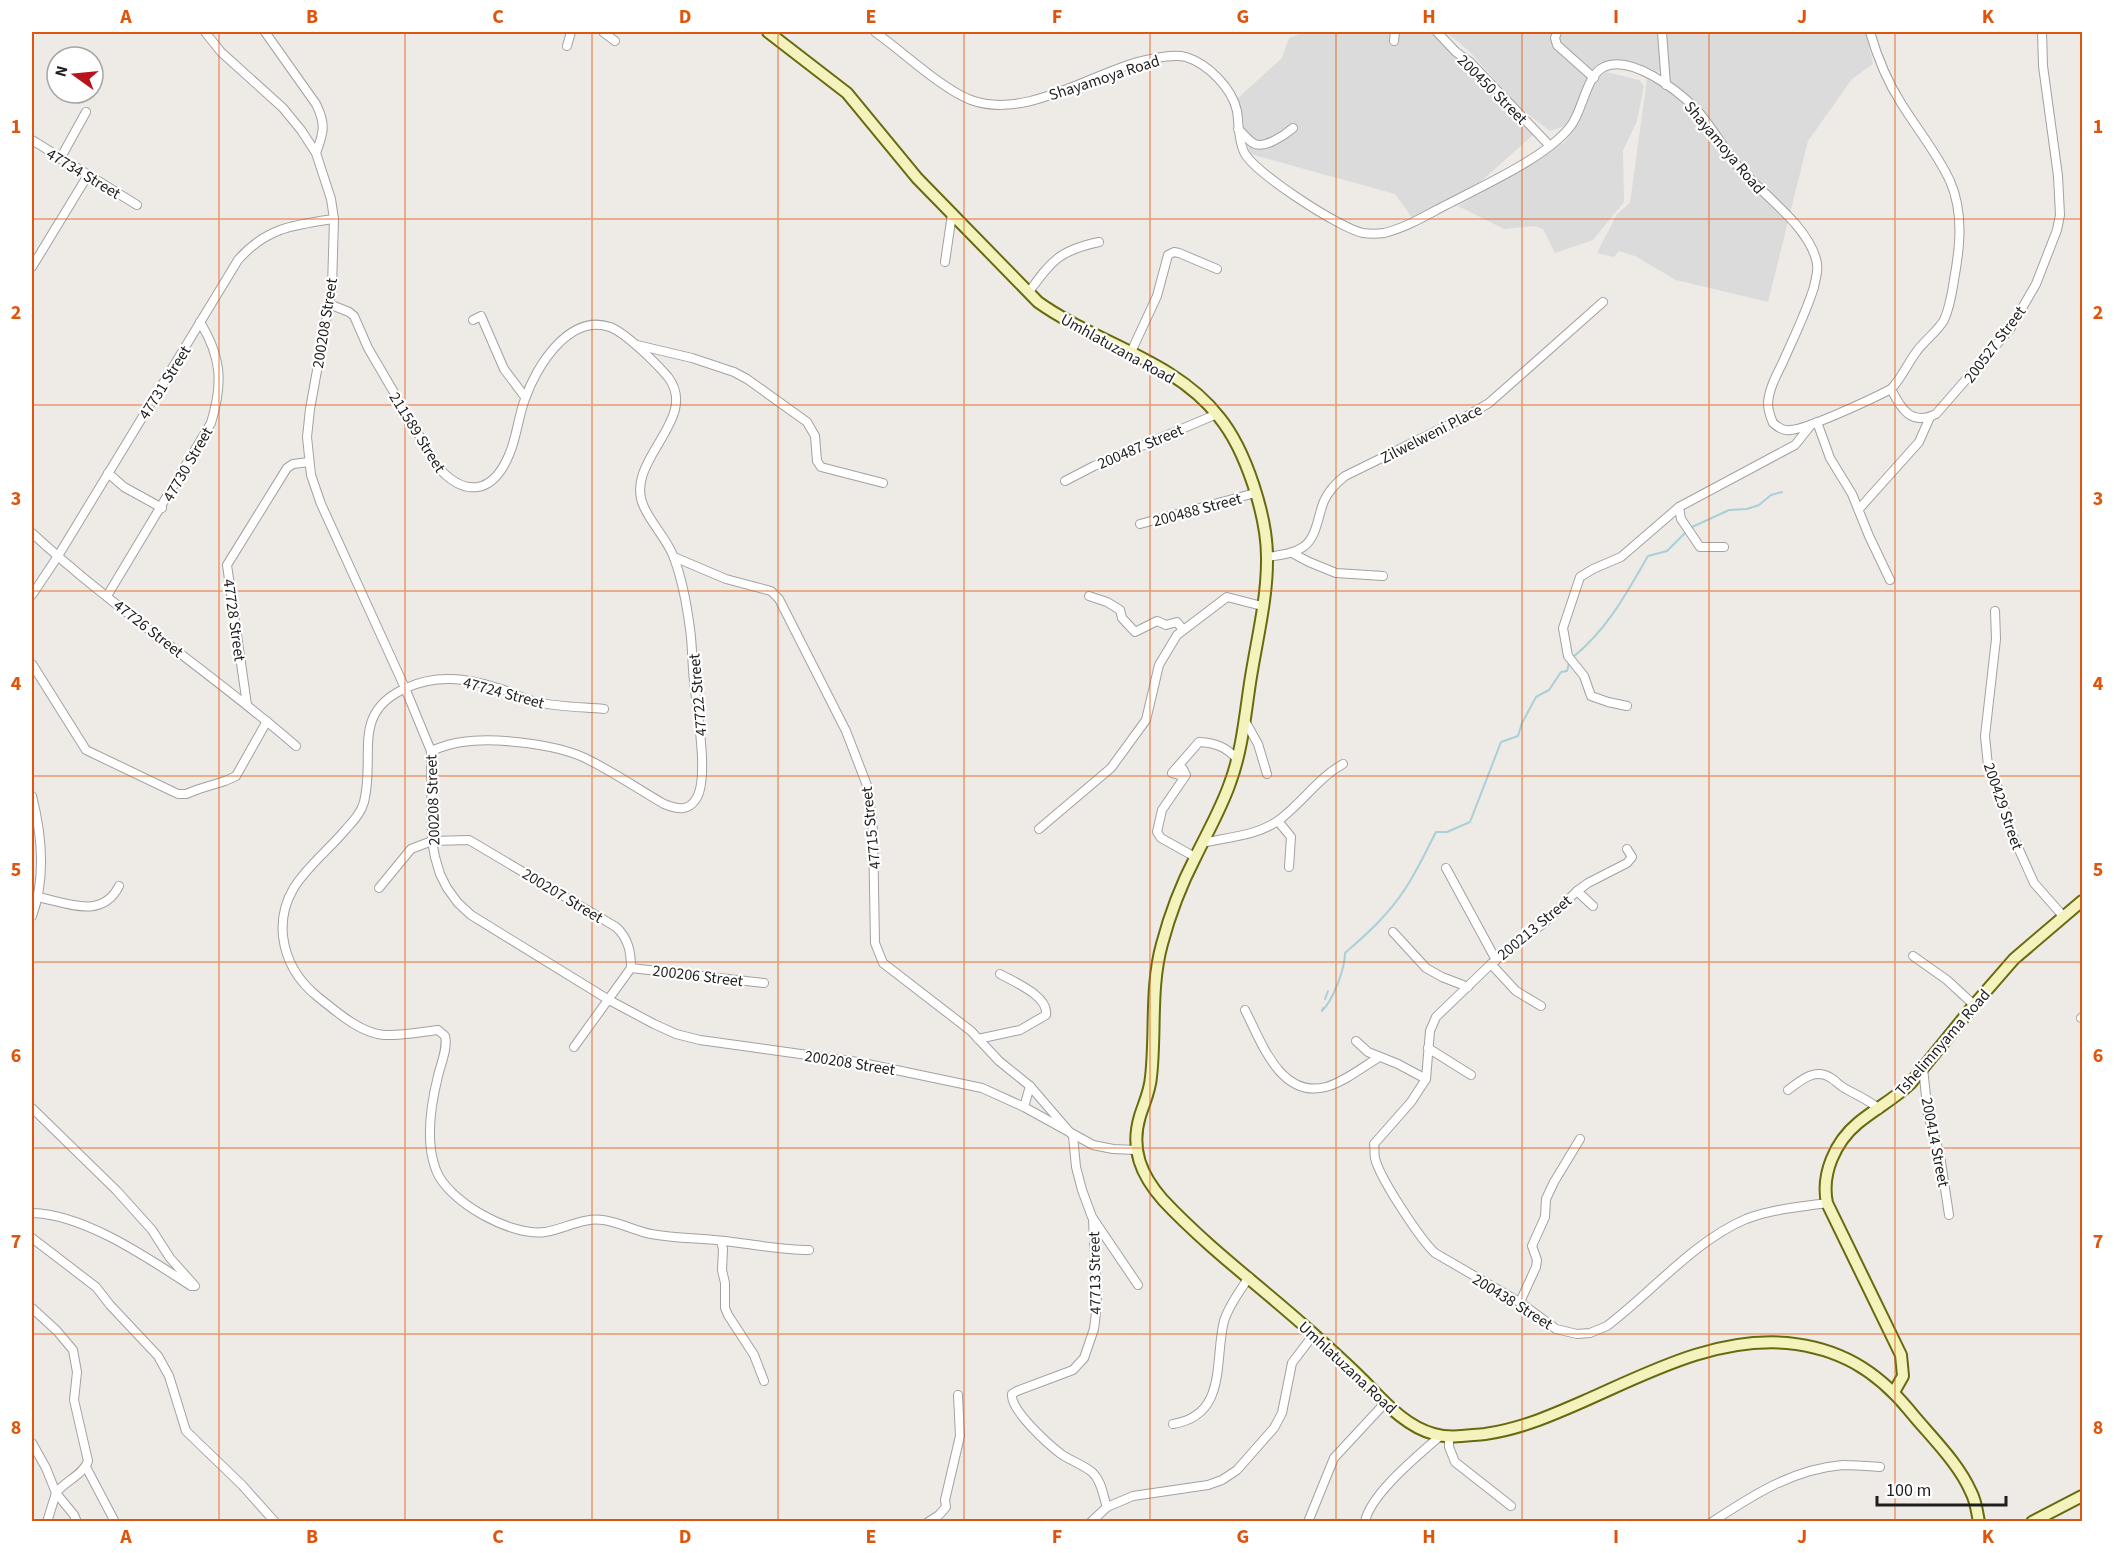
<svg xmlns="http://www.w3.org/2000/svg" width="2114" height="1553" font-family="'Source Sans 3',sans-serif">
  <rect width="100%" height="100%" fill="#eeeae5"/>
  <g fill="#dcdbdb">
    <path d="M1306,32H1435L1472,64L1533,135L1479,183L1413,219L1395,194L1250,154L1238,98L1282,58L1289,38Z"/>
    <path d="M1446,32H1659L1662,73L1625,60L1598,66L1565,126L1550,131L1521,109L1469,51Z"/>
    <path d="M1664,32H1866L1873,64L1852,79L1808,141L1768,302L1676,280L1635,256L1619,251L1614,257L1597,253L1617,214L1630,203L1647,79L1665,84Z"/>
    <path d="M1606,72L1639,80L1644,86L1637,121L1623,151L1624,202L1593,240L1555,253L1543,229L1535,226L1504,229L1458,206L1566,141L1599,76Z"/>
  </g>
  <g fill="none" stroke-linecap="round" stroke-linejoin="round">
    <g stroke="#a9d0d8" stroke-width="2">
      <path d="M1690,528L1729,510L1747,509L1759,505L1771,495L1782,492"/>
      <path d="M1573,657C1607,630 1626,594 1648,556L1667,551L1686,532"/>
      <path d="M1325,999L1328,991"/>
      <path d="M1323,1008L1322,1011C1333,1000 1345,969 1345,953C1367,934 1389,914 1405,889C1417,871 1426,851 1436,832H1447L1470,822L1501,742L1518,736L1522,723L1536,697L1549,690L1561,672L1567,671L1569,663"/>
    </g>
    <defs>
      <g id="street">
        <path d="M205,32L221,52L283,108L301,130L316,153L331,199L334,219L332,288L310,409L307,437L311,475L321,504L405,688L431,751L432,841L435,857L440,874L447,888L458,903L471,915L609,1000L654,1024L676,1034L700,1040L858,1062L982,1088L1024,1107L1093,1145L1113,1149L1136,1150"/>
        <path d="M265,32L316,104C326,124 324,132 316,153"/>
        <path d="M603,32L615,41"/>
        <path d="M875,32C902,51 942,89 971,100C1028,121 1096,69 1151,59C1162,57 1175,54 1186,57C1208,64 1232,88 1237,111C1239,124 1238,139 1244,152C1253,172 1341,229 1363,233C1370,234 1377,234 1384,233C1409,227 1431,212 1454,201C1488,183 1546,157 1570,127C1583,111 1586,75 1604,67C1631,54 1677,90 1695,108C1711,125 1722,146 1736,164C1760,193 1806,223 1816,259C1819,269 1816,277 1814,287C1806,313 1793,339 1782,364C1776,376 1769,389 1768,403C1768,410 1770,416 1773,423C1778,427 1783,431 1790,430C1806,430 1874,398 1891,389C1902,378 1907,364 1917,351C1925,340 1937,332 1944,320C1950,307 1952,293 1954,280C1960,247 1964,213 1950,181C1937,153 1917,129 1901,103C1887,81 1877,56 1870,32"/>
        <path d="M1437,32L1456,52L1470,62L1550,146"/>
        <path d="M1557,32L1555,38L1557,45L1594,78"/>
        <path d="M1662,32L1666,85"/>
        <path d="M1394,41L1395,32"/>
        <path d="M567,46L571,32"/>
        <path d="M1238,129C1243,133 1247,139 1253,143C1263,150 1285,135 1293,128"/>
        <path d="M32,140L137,205"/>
        <path d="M60,159L86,112"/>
        <path d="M945,262L952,214"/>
        <path d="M32,267L88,175"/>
        <path d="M1029,292C1051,261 1060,250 1099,242"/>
        <path d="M329,304L349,312L354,316L368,348L437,466C464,497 492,495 509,455C517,437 518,417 525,399C536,367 569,313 610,327C626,333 657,364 668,377C701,420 622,461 644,507C652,525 668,540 674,558C682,579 687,606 690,629C692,642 692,656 693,669C694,697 711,777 696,799C688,812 677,809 664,804C638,789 612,771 585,758C555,744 494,737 462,742C451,743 441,747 431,751"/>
        <path d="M473,320L481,316L504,369L525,397"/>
        <path d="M637,345L692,358L734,372L747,379L807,422L815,436L817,461L821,467L883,483"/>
        <path d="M1131,352L1157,296L1168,255L1174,252L1179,253L1217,269"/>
        <path d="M1891,389C1901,409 1911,426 1936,414L2010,329L2036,284L2057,230L2060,215L2058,176L2043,66L2042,32"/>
        <path d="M1817,422L1830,458L1852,494L1869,536L1890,580"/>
        <path d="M108,473L124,487L162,508"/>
        <path d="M1065,481L1094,466L1217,414"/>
        <path d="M1679,507L1681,519L1700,547H1724"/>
        <path d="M1859,509L1919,442L1930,417"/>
        <path d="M1140,524L1255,493"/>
        <path d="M32,533C115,610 211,672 296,746"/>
        <path d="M1292,553L1309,562L1336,573L1383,576"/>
        <path d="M674,557L726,579L771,591L779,599L846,731L868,788L873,831L875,943L883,963L971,1031L999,1061L1030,1086L1073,1136L1076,1167L1082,1190L1092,1217L1138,1285"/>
        <path d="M1268,557C1280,555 1293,554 1303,547C1317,538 1318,515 1324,501C1329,490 1336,483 1345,476L1465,417L1489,403L1603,302"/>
        <path d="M32,595L58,556L238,260C266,228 293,225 334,219"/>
        <path d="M107,596L211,423C223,384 222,358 200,322"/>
        <path d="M1089,596L1107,602L1120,610L1122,618L1135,632L1157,621L1166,625L1177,622L1183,630"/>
        <path d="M1995,611L1996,639L1985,736L1988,766L2002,798L2008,825L2034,883L2063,916"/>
        <path d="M32,664L86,750L178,794H186L199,789L225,781L236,776L267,721"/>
        <path d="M247,705L227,565L287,468L293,464L309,462"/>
        <path d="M1627,706L1608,702L1591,696L1584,676L1568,656L1563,628L1580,577L1593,569L1621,557L1679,507L1795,445L1811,425"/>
        <path d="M604,709C582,707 558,707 537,702C523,699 511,692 498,688C467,678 436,674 406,688C350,713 376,755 364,802C361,813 354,820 347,828C318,863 278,885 283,936C286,962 298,981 318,997C337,1012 360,1033 384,1035C401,1036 421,1032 438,1030L445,1036C448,1048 441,1063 438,1076C431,1104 425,1142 436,1170C448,1202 512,1237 545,1232C564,1229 584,1217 603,1220C619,1222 635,1231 651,1234C678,1239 705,1238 732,1242C758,1245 783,1250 809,1250"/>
        <path d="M1245,721L1258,744L1267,774"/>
        <path d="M32,796C42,835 46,878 32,916"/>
        <path d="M1278,821L1291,837L1289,867"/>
        <path d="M1039,829L1111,768L1146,720L1159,665L1177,635L1227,597L1262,606"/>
        <path d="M1202,843C1228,837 1257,836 1279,820C1302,803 1318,778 1343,764"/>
        <path d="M1627,849L1632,857L1627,863L1588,883L1577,891L1545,922L1491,964L1436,1017L1430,1031L1426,1079L1411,1102L1374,1144C1375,1149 1374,1154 1375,1158C1379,1177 1420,1239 1435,1253L1521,1303L1556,1329L1577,1334L1590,1333L1607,1326C1652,1292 1694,1241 1746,1219C1772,1209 1800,1207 1827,1203"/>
        <path d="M1195,857L1161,838L1157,832L1162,810L1186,775L1183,769L1179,775L1172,773L1199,742C1216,743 1226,747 1237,759"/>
        <path d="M1446,868L1496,960"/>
        <path d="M379,888L411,849L432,841L469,840L616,927C628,938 631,951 631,968L574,1047"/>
        <path d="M1577,891L1593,906"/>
        <path d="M38,897C67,903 102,920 119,886"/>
        <path d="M1393,932L1426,968L1442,977L1468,987"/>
        <path d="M1913,956L1947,980L1974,1005"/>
        <path d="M1491,964L1516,991L1541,1006"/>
        <path d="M631,968L764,983"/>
        <path d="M1245,1010C1261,1041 1280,1099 1326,1087C1344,1082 1363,1067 1379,1057"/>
        <path d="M2081,1018L2082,1017"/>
        <path d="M978,1039L1020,1030L1046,1015C1049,996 1014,982 1000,974"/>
        <path d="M1356,1041L1368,1052L1398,1064L1426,1079"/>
        <path d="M1428,1048L1471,1075"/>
        <path d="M1923,1068L1928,1115L1940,1155L1949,1215"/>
        <path d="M1788,1090C1800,1081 1815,1067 1831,1078C1836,1081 1840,1086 1846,1089C1858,1096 1869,1100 1879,1109"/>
        <path d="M1024,1107L1030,1086"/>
        <path d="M32,1108L117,1191L152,1230L170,1258L195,1286H191C148,1258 84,1214 32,1213"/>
        <path d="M1093,1219L1097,1304L1094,1329L1084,1358L1073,1370L1017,1391L1012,1394C1010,1410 1048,1444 1061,1454C1071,1461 1084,1465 1093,1473C1102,1482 1103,1496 1107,1507"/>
        <path d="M32,1238L96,1287L110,1305L158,1356L169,1376L186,1431L242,1485L275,1522"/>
        <path d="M721,1241L723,1249L722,1270L725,1283V1308L728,1315L754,1355L764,1381"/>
        <path d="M1520,1302L1536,1267L1537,1260L1532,1246L1545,1217L1546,1199L1554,1182L1580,1139"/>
        <path d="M32,1308L57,1331L73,1350L77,1372L74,1400L88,1461C84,1474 64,1482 56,1493L74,1515L77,1522"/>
        <path d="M1173,1424C1228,1415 1214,1360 1224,1321C1229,1305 1240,1291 1249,1277"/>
        <path d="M1449,1437V1447L1455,1462L1511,1506"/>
        <path d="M32,1443L46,1468L56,1493L47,1522"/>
        <path d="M86,1467L115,1522"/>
        <path d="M928,1522L939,1515L946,1507L945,1500L960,1436L958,1395"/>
        <path d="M1091,1522L1107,1507L1133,1496L1208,1485L1222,1480L1237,1470L1274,1428L1282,1413L1292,1363L1314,1334"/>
        <path d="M1308,1522L1334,1458L1385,1403"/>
        <path d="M1365,1522C1370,1494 1419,1455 1440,1436"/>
        <path d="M1712,1522C1753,1495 1793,1469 1843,1465C1855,1465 1867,1466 1880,1467"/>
      </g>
      <g id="secondary">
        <path d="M768,32L847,93L917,178L1038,302C1095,343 1175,360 1219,417C1246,450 1268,518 1267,561C1267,601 1256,643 1250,683C1245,716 1242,751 1230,783C1221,809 1207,833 1195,858C1181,885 1170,914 1162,944C1150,987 1156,1033 1151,1077C1150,1091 1144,1103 1140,1116C1130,1149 1141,1175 1163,1200C1207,1247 1261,1287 1309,1330C1327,1346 1345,1362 1362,1379C1383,1400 1404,1426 1434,1434C1451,1439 1469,1435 1485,1434C1520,1429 1550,1416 1582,1402C1648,1373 1714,1337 1787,1343C1839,1348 1876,1370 1909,1410C1930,1436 1958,1462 1971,1492C1976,1501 1977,1512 1979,1522"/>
        <path d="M1894,1392L1903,1376L1901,1355L1827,1203C1821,1174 1835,1142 1858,1123C1875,1109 1894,1099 1910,1084L1974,1005L2014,959L2082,901"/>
        <path d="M2032,1522L2082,1496"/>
      </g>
    </defs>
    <use href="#street" stroke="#a2a2a2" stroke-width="10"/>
    <use href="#secondary" stroke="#676b0f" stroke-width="14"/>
    <use href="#street" stroke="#fff" stroke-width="8"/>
    <use href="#secondary" stroke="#f4f3bd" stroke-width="10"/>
  </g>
  <path fill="none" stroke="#de560d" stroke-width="1.5" stroke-opacity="0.55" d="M219,32V1522M405,32V1522M592,32V1522M778,32V1522M964,32V1522M1150,32V1522M1336,32V1522M1522,32V1522M1709,32V1522M1895,32V1522M32,219H2082M32,405H2082M32,591H2082M32,776H2082M32,962H2082M32,1148H2082M32,1334H2082"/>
  <g text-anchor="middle" stroke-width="4.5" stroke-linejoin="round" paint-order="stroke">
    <g font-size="16" fill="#1e1e1e" stroke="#fff">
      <text transform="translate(1104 77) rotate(-18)" y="6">Shayamoya Road</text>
      <text transform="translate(1493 89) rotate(45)" y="6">200450 Street</text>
      <text transform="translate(1725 147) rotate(50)" y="6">Shayamoya Road</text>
      <text transform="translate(84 173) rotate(31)" y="6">47734 Street</text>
      <text transform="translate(324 323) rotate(-81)" y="6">200208 Street</text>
      <text transform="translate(1994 344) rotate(-53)" y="6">200527 Street</text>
      <text transform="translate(1118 348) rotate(29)" y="6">Umhlatuzana Road</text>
      <text transform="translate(164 382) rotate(-58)" y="6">47731 Street</text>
      <text transform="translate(418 432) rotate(58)" y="6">211589 Street</text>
      <text transform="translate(1431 433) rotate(-27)" y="6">Zilwelweni Place</text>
      <text transform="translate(1140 446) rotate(-23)" y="6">200487 Street</text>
      <text transform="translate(187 464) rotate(-60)" y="6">47730 Street</text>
      <text transform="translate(1197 509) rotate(-15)" y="6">200488 Street</text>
      <text transform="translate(235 620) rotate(82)" y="6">47728 Street</text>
      <text transform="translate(149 628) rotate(38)" y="6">47726 Street</text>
      <text transform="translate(504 692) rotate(15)" y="6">47724 Street</text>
      <text transform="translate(697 695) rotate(-95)" y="6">47722 Street</text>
      <text transform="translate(432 800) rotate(-92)" y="6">200208 Street</text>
      <text transform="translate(2004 806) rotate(71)" y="6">200429 Street</text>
      <text transform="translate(870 828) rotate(-96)" y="6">47715 Street</text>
      <text transform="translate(563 895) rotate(31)" y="6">200207 Street</text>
      <text transform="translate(1534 927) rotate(-40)" y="6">200213 Street</text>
      <text transform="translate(698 975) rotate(7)" y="6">200206 Street</text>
      <text transform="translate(1942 1042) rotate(-49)" y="6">Tshelimnyama Road</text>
      <text transform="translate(850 1062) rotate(9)" y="6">200208 Street</text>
      <text transform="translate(1936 1142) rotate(79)" y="6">200414 Street</text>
      <text transform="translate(1094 1273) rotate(-91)" y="6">47713 Street</text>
      <text transform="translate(1513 1301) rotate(32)" y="6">200438 Street</text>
      <text transform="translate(1348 1367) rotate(43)" y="6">Umhlatuzana Road</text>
    </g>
  </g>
  <rect width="2114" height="1553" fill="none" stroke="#ffffff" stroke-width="66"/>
  <g transform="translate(75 75) rotate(285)"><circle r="28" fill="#ffffff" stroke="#a5a5a5" stroke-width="1.5"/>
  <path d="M0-4.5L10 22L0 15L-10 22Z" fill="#ba121c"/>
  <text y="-9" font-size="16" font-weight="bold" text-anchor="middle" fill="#1e1e1e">N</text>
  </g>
  <path d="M1877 1496v9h129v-9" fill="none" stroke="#1e1e1e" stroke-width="3"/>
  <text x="1886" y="1496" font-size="18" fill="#1e1e1e" stroke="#ffffff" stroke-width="4.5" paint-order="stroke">100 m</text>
  <rect x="33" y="33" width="2048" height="1487" fill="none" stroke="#de560d" stroke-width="2"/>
  <g font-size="20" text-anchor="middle" font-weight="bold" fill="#de560d">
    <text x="126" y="23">A</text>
    <text x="312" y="23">B</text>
    <text x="498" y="23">C</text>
    <text x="685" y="23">D</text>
    <text x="871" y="23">E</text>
    <text x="1057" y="23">F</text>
    <text x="1243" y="23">G</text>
    <text x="1429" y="23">H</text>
    <text x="1616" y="23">I</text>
    <text x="1802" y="23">J</text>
    <text x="1988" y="23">K</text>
    <text x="16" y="133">1</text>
    <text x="2098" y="133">1</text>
    <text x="16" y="319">2</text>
    <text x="2098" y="319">2</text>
    <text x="16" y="505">3</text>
    <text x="2098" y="505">3</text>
    <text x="16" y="690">4</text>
    <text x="2098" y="690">4</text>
    <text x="16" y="876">5</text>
    <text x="2098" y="876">5</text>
    <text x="16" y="1062">6</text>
    <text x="2098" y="1062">6</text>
    <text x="16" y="1248">7</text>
    <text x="2098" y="1248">7</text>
    <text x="16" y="1434">8</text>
    <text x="2098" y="1434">8</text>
    <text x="126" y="1543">A</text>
    <text x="312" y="1543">B</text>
    <text x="498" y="1543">C</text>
    <text x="685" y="1543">D</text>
    <text x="871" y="1543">E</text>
    <text x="1057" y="1543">F</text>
    <text x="1243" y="1543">G</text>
    <text x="1429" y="1543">H</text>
    <text x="1616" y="1543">I</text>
    <text x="1802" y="1543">J</text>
    <text x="1988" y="1543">K</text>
  </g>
</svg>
